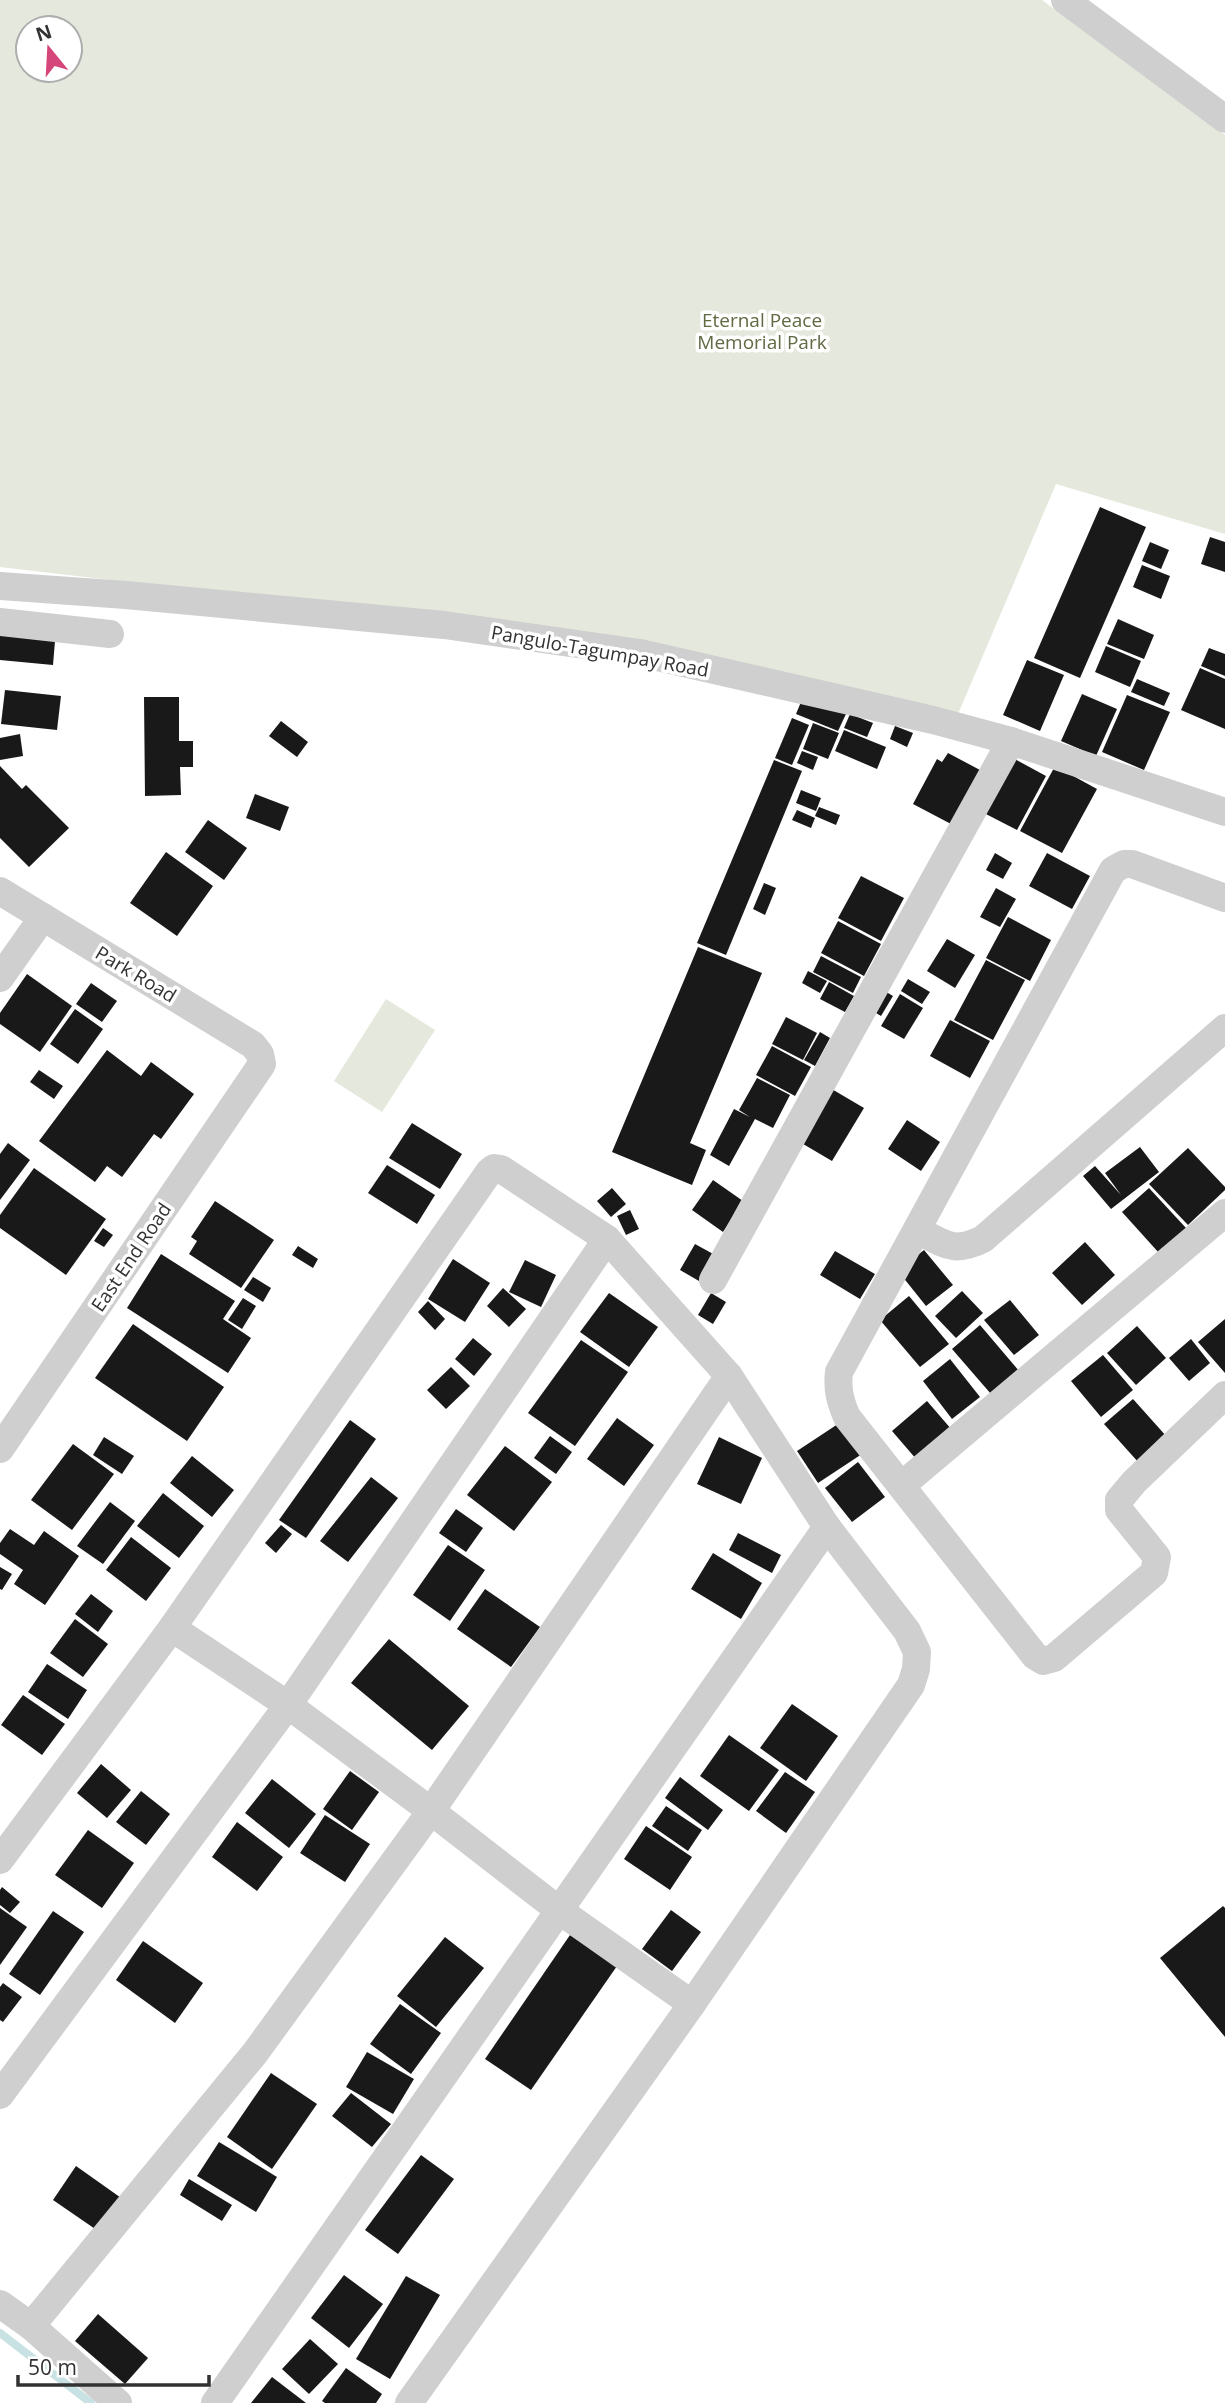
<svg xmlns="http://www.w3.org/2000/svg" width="1225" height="2403" font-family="'Open Sans',sans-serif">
  <rect width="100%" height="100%" fill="#fff"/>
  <g fill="#e5e8dc" fill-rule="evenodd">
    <path d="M0,0H1042L1225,135V534L1056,484L955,721L642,642L0,567ZM28,28H70V70H28Z"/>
    <path d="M386,999L435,1030L382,1112L334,1081Z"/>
  </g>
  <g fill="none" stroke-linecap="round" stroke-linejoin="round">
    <path stroke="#c8e2e4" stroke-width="8" d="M0,2333L91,2403"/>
  </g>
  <g fill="#191919">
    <path d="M1100,507L1146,527L1080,678L1034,658Z"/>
    <path d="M1210,537L1225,542V572L1201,564Z"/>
    <path d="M1150,542L1169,550L1161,569L1142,561Z"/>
    <path d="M1142,565L1170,576L1161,599L1133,587Z"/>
    <path d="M1118,619L1154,635L1144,659L1107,644Z"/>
    <path d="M0,635L55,641L53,665L0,660Z"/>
    <path d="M1106,646L1141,661L1130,687L1095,672Z"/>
    <path d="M1209,648L1225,654V676L1201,666Z"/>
    <path d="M1027,660L1064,675L1040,731L1003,715Z"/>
    <path d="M1200,668L1225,679V729L1181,710Z"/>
    <path d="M1137,679L1170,693L1164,706L1131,692Z"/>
    <path d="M5,690L61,696L57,730L1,724Z"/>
    <path d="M1082,694L1117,709L1096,756L1061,741Z"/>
    <path d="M1127,695L1170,712L1144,770L1102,752Z"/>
    <path d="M144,697H179V741H193V767H180L181,795L145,796Z"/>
    <path d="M803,697L846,714L838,731L796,714Z"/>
    <path d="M850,714L873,723L867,737L844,728Z"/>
    <path d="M792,718L809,725L792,765L775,758Z"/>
    <path d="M281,721L308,742L297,757L269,736Z"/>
    <path d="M813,723L839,733L828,759L803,749Z"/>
    <path d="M895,726L913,733L907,747L890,739Z"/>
    <path d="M844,730L886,747L877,769L835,751Z"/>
    <path d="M20,734L23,756L0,760V738Z"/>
    <path d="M802,751L818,757L813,770L797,763Z"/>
    <path d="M948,753L980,770L951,824L913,804L937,759L942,762Z"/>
    <path d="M1011,757L1046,776L1017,830L982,812Z"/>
    <path d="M774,760L802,771L726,955L697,943Z"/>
    <path d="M0,766L22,789L26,785L69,828L29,867L0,838Z"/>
    <path d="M1055,766L1097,789L1062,853L1020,831Z"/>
    <path d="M801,790L821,798L816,811L796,803Z"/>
    <path d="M255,794L289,807L280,831L246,818Z"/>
    <path d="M819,807L840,815L836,825L815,816Z"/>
    <path d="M797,810L815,818L811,828L792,820Z"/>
    <path d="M208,820L247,848L224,880L185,852Z"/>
    <path d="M166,852L213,886L177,936L130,903Z"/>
    <path d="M995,853L1012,863L1003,879L986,870Z"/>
    <path d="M1047,853L1090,876L1072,909L1029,886Z"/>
    <path d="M861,876L904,898L881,941L838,918Z"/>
    <path d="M764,883L776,888L765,915L753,909Z"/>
    <path d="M996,888L1016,899L1000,927L980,917Z"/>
    <path d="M1008,917L1051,940L1030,981L986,958Z"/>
    <path d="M838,921L881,944L864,976L821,953Z"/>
    <path d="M947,939L975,955L955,988L927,971Z"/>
    <path d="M698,947L762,973L690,1143L706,1150L692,1185L612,1152Z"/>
    <path d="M821,956L861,977L853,993L813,972Z"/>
    <path d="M986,960L1025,980L993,1040L954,1020Z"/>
    <path d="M808,971L827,981L820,993L802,983Z"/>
    <path d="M27,974L72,1006L40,1052L0,1024V1013Z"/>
    <path d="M908,979L930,992L922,1004L901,991Z"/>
    <path d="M829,982L854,996L845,1012L820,999Z"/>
    <path d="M91,983L117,1001L102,1022L76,1004Z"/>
    <path d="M883,990L893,996L881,1016L871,1010Z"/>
    <path d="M900,994L923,1008L904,1039L881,1026Z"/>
    <path d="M75,1009L103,1029L78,1064L50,1044Z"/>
    <path d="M786,1017L817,1033L803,1060L772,1044Z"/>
    <path d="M950,1020L990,1041L970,1078L930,1056Z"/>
    <path d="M820,1032L830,1038L815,1066L804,1060Z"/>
    <path d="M772,1046L811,1067L795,1096L756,1075Z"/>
    <path d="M107,1050L141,1076L151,1062L194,1094L161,1139L154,1134L122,1177L107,1166L95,1182L39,1141Z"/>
    <path d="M39,1070L63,1086L54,1099L30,1082Z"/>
    <path d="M757,1078L790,1095L773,1128L755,1119L729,1166L710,1155L734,1109L750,1117L739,1110Z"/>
    <path d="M830,1088L864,1108L832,1161L798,1141Z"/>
    <path d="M907,1120L940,1142L921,1171L888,1149Z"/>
    <path d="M412,1123L462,1154L440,1189L389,1158Z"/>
    <path d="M8,1143L30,1160L0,1200V1154Z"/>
    <path d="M1140,1147L1159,1172L1111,1209L1083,1176L1095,1166L1121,1195L1105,1173Z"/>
    <path d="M1188,1148L1225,1187V1190L1188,1225L1149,1184Z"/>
    <path d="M387,1165L435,1195L417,1224L368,1193Z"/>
    <path d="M34,1168L106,1219L66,1275L0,1228V1215Z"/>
    <path d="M713,1180L743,1201L723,1232L692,1210Z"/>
    <path d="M612,1188L626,1204L611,1217L597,1201Z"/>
    <path d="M1149,1188L1186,1228L1159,1253L1122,1212Z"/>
    <path d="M215,1201L274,1240L241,1288L189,1254L197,1241L191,1237Z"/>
    <path d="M630,1210L639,1229L626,1235L617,1216Z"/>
    <path d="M103,1228L113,1235L104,1247L94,1241Z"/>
    <path d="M1085,1242L1115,1275L1082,1305L1052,1273Z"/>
    <path d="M695,1244L715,1255L699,1281L680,1270Z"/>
    <path d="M298,1246L318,1259L313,1268L292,1255Z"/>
    <path d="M924,1250L953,1285L926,1306L898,1271Z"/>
    <path d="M835,1251L875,1274L860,1299L820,1275Z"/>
    <path d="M161,1254L235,1301L223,1319L251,1338L228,1373L127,1308Z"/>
    <path d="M453,1259L490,1283L465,1322L428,1299Z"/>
    <path d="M525,1260L556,1275L541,1307L509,1292Z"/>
    <path d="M253,1277L271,1288L263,1302L244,1290Z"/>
    <path d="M503,1288L526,1309L509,1327L487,1306Z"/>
    <path d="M962,1291L983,1313L956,1338L935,1316Z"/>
    <path d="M609,1293L658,1327L629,1367L580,1332Z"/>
    <path d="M711,1293L726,1302L713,1324L698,1315Z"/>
    <path d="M909,1296L949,1344L920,1367L880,1320Z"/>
    <path d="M243,1298L256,1306L242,1329L228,1320Z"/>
    <path d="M1010,1300L1039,1335L1014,1355L984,1320Z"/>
    <path d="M428,1301L445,1319L435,1330L418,1312Z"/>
    <path d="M1225,1319V1373L1198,1342Z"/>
    <path d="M133,1324L224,1387L187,1441L95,1378Z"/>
    <path d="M980,1325L1019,1371L991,1394L952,1349Z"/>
    <path d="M1137,1326L1166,1358L1136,1385L1107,1353Z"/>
    <path d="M473,1338L492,1354L474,1376L455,1359Z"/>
    <path d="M1191,1339L1210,1363L1189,1381L1169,1358Z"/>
    <path d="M581,1340L628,1372L575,1446L528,1413Z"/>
    <path d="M1103,1355L1133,1390L1101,1417L1071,1381Z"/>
    <path d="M950,1359L980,1397L952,1419L923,1381Z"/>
    <path d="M451,1367L470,1386L446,1409L427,1390Z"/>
    <path d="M1133,1399L1167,1437L1139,1463L1104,1424Z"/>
    <path d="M927,1401L952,1430L917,1460L892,1431Z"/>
    <path d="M617,1418L654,1445L624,1486L587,1459Z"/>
    <path d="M350,1420L376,1439L306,1538L279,1520Z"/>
    <path d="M844,1420L865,1452L818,1483L797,1451Z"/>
    <path d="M550,1436L572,1452L556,1474L534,1458Z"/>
    <path d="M104,1437L134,1456L122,1474L93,1455Z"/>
    <path d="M719,1437L762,1458L741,1504L697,1484Z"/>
    <path d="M73,1444L114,1474L72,1530L31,1500Z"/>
    <path d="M505,1446L552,1482L514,1531L467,1495Z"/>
    <path d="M192,1456L234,1490L212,1517L170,1483Z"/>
    <path d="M858,1462L885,1497L852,1522L825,1488Z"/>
    <path d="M371,1477L398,1498L348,1562L320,1541Z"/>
    <path d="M163,1493L204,1526L179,1558L137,1526Z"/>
    <path d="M110,1502L135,1521L103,1564L77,1546Z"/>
    <path d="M456,1509L483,1528L466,1552L439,1533Z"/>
    <path d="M281,1525L292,1534L276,1553L265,1543Z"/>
    <path d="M10,1529L34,1545L44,1531L79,1556L45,1605L14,1584L23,1570L0,1554V1543Z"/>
    <path d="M738,1533L781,1555L772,1573L729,1550Z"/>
    <path d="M131,1537L171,1568L146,1601L106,1570Z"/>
    <path d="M448,1545L485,1570L450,1621L413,1595Z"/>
    <path d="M713,1553L762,1583L741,1619L691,1589Z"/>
    <path d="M0,1567L12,1574L2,1590L0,1589Z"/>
    <path d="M485,1589L540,1627L511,1667L457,1629Z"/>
    <path d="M91,1594L113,1611L98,1632L75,1614Z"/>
    <path d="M75,1619L108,1644L83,1677L50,1653Z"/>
    <path d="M389,1639L469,1706L432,1750L351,1683Z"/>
    <path d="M47,1664L87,1690L68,1719L28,1692Z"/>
    <path d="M23,1695L65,1724L42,1755L1,1725Z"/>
    <path d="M792,1704L838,1736L806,1781L760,1748Z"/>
    <path d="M729,1735L779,1770L749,1811L700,1776Z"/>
    <path d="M101,1764L131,1790L107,1818L77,1793Z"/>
    <path d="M350,1771L379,1792L352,1830L323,1809Z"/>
    <path d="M785,1772L815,1792L786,1833L756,1811Z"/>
    <path d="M680,1777L723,1810L708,1830L665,1798Z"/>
    <path d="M272,1779L316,1814L289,1848L245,1813Z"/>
    <path d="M141,1791L170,1814L146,1845L116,1822Z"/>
    <path d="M666,1806L702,1830L688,1851L652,1826Z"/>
    <path d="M325,1815L370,1844L345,1882L300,1853Z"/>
    <path d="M237,1822L283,1857L257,1891L212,1857Z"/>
    <path d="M646,1826L692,1857L670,1890L624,1859Z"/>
    <path d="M88,1830L134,1863L102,1908L55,1875Z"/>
    <path d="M2,1887L20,1902L10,1913L0,1905V1890Z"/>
    <path d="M1223,1906L1225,1908V2037L1160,1958Z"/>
    <path d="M0,1908L27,1927L0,1965Z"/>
    <path d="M671,1910L701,1932L672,1971L642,1949Z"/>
    <path d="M53,1911L84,1932L40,1995L9,1974Z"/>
    <path d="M570,1935L617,1966L531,2090L485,2059Z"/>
    <path d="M445,1937L484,1968L436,2027L397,1996Z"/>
    <path d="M143,1941L203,1983L175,2023L116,1980Z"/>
    <path d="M3,1983L22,1997L3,2022L0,2020V1987Z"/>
    <path d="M400,2004L441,2033L411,2074L370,2044Z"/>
    <path d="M367,2052L414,2079L393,2114L346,2087Z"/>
    <path d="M271,2073L317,2104L272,2169L227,2137Z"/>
    <path d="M351,2093L391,2124L372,2147L332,2116Z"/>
    <path d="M219,2142L277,2177L256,2212L197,2176Z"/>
    <path d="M421,2155L454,2179L398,2254L365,2230Z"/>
    <path d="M76,2166L124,2200L101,2233L53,2200Z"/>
    <path d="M189,2179L232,2205L222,2221L180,2195Z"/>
    <path d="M344,2275L383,2304L349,2348L311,2318Z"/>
    <path d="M406,2276L440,2295L390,2379L356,2359Z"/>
    <path d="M98,2314L148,2358L125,2384L75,2341Z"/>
    <path d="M310,2339L338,2364L309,2394L282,2369Z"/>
    <path d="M346,2368L382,2394L376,2403H325L322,2401Z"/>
    <path d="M272,2377L306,2403H251Z"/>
  </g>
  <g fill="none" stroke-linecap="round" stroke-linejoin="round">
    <g stroke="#cfcfcf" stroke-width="28">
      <path d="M1065,0L1225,119"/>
      <path d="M0,586L126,595L444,625L640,653L933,720L1011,741L1225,812"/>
      <path d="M0,622L110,634"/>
      <path d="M0,891L253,1045L260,1054L262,1064L0,1449"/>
      <path d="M1225,898L1132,864H1124L1113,870L839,1372C837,1389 840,1401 847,1417L1035,1656L1043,1661L1054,1658L1154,1573L1157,1557L1119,1510V1500L1134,1482L1225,1395"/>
      <path d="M0,978L43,917"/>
      <path d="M917,1230C945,1244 953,1254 983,1239L1225,1028"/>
      <path d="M713,1280L1011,741"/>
      <path d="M902,1485L1225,1213"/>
      <path d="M172,1628L288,1705L431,1811L560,1911L692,2004"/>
      <path d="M0,1860L172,1628L489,1172L494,1168L501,1169L607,1239L729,1376L431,1811L255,2053L31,2326L0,2304"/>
      <path d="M0,2095L288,1705L607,1239"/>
      <path d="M31,2326L118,2403"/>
      <path d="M215,2403L827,1527"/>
      <path d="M409,2403L692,2004L911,1685L916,1669L917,1652L907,1631L827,1527L729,1376"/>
    </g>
  </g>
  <g text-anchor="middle" stroke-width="7" stroke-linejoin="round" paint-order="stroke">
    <g font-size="19" fill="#606a43" stroke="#fff">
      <text x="762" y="327">Eternal Peace<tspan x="762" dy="22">Memorial Park</tspan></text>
    </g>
    <g font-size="19" fill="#323232" stroke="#fff">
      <text transform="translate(600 651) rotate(10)" y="7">Pangulo-Tagumpay Road</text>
      <text transform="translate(136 974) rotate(31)" y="7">Park Road</text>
      <text transform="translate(131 1257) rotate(-56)" y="7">East End Road</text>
    </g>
  </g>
  <g transform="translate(49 49) rotate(342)"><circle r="33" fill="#ffffff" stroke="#adadad" stroke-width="2"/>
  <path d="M0-5L12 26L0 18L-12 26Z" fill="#d5477a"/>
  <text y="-10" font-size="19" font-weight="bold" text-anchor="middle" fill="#323232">N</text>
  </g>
  <path d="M18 2375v10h191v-10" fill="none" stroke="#323232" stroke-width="3.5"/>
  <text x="28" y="2375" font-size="21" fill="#323232" stroke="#ffffff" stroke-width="5" paint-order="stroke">50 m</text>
</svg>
